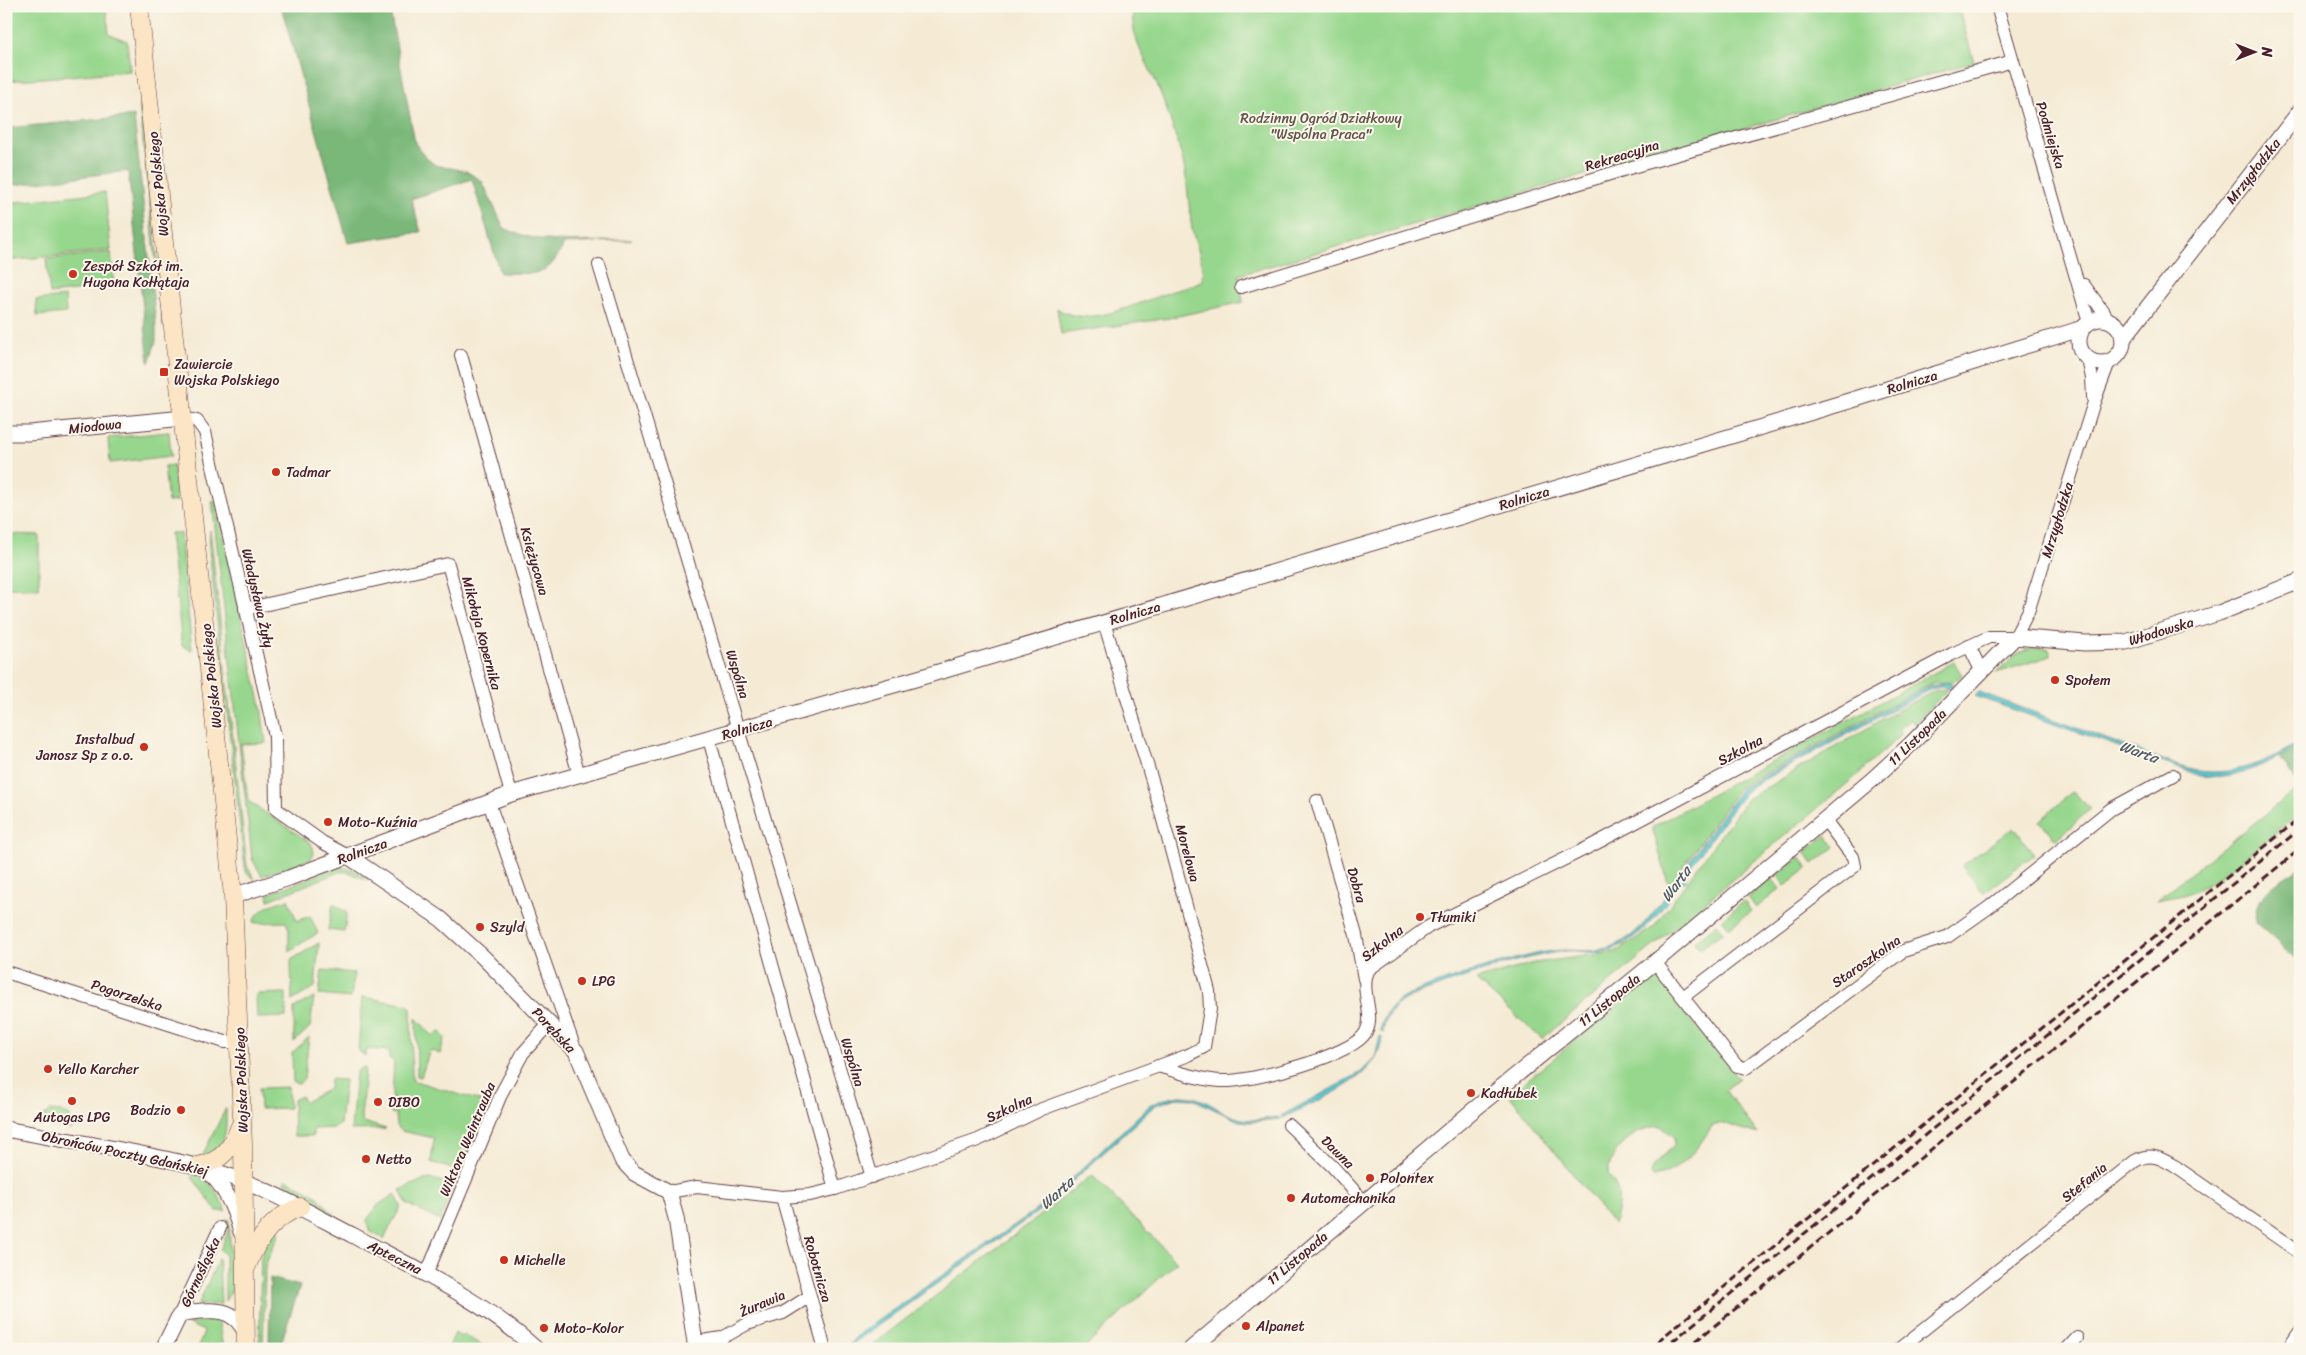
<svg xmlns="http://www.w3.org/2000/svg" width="2306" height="1355" font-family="Sriracha,sans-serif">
  <rect width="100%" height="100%" fill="#fbf7ec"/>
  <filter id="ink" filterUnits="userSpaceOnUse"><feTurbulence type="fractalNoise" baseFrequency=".02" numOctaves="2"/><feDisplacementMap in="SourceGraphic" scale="10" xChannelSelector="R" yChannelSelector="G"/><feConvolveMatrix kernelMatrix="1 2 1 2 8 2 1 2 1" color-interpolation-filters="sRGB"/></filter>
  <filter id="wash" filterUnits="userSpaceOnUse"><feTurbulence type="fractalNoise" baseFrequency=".0096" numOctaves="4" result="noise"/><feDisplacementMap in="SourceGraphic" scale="20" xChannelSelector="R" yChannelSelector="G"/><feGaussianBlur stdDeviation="1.12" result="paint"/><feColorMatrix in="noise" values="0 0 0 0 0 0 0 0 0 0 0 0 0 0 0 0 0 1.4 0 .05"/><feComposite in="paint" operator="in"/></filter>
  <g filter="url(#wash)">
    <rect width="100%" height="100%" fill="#f5ebd5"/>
    <g fill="#97d78d" stroke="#707b5c">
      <path d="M6,6H106L109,34L127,41L130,71L6,81Z"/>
      <path d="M1133,6H1958L1974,62L1239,275L1243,302L1169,318L1061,334L1057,308C1087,331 1141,301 1173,291C1183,288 1193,286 1202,281C1205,263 1196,247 1192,229C1188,202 1188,176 1180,150C1172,126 1165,101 1154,78C1141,50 1131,39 1133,6Z"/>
      <path d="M139,104H141L164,319L163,327Z"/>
      <path d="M105,192L111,250L6,261V203Z"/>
      <path d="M111,252L114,286L50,294L46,259Z"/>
      <path d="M65,297L66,313L37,316L36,300Z"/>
      <path d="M169,432L171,456L110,463L108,438Z"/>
      <path d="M173,465L177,501L168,502L164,466Z"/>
      <path d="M212,501H215L261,707L266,743L241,744L248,801L311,843L314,851L311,859L262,876L252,859Z"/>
      <path d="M210,530L247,866L255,879L246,872L243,853L209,549Z"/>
      <path d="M170,533H180L192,650L182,646Z"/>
      <path d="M6,534L39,535V588L6,587Z"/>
      <path d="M2033,648L2049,649L2051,656L1996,673L2018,654Z"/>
      <path d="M1954,662L1962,675L1952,683L1935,682L1924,687L1740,787L1669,886L1652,827Z"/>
      <path d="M1948,689L1915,724L1910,720L1899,731L1902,734L1856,776L1542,1039L1476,980L1534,963L1615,952L1654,927L1747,799L1905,706L1937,690Z"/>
      <path d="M2300,787V812C2268,838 2222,883 2183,895C2175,897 2166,898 2157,900Z"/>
      <path d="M2073,791L2090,809L2056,840L2040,821Z"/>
      <path d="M2014,827L2034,855L1983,893L1962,866Z"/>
      <path d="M1826,835L1835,847L1813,864L1804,852Z"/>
      <path d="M1800,857L1808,868L1785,886L1777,875Z"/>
      <path d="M338,867L352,869L369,878L367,880L348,872H339L269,900L268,894Z"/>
      <path d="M1772,879L1780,889L1756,908L1748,897Z"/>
      <path d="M288,899L297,921L310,916L318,933L289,951V929L286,922L253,923C259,907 273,904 288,899Z"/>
      <path d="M1744,901L1751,911L1729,928L1722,919Z"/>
      <path d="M333,904L347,913L344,932L328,930Z"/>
      <path d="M1717,924L1723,932L1700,949L1694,942Z"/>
      <path d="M319,943L315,987L292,1001L291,960Z"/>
      <path d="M322,970L354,973L351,998L319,995Z"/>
      <path d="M1655,975L1739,1079L1725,1090L1758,1134L1723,1123L1712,1126C1697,1149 1681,1172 1653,1177L1651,1173L1654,1165L1674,1146V1137L1662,1126C1637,1126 1608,1150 1608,1175C1624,1192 1618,1204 1614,1225L1509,1095Z"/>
      <path d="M286,993V1017L257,1018L256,994Z"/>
      <path d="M314,997L310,1027L294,1042V1008Z"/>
      <path d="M362,997L408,1005L411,1008L412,1080L490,1104L461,1172L431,1162L434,1138L401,1131L396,1126V1114L391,1113L394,1062L389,1058V1051L367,1049L366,1056L358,1051Z"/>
      <path d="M416,1018L433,1036L439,1031L445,1038L440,1054L430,1050L421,1077L417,1076Z"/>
      <path d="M309,1037L304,1078L299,1084L293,1082L292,1053Z"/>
      <path d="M361,1068H365L361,1118L363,1122L386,1129L351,1130L356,1072Z"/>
      <path d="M330,1079L345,1080L340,1124L335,1128L313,1129V1136H294L293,1100L301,1096L305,1102L329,1089Z"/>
      <path d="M288,1087L289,1108L260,1109L259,1088Z"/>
      <path d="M226,1108C226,1132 228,1141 208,1156H202Z"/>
      <path d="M50,1111L61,1112L70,1116L72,1130L41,1124L44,1116Z"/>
      <path d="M194,1174C211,1180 219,1195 226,1211H217L192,1177Z"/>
      <path d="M1092,1175L1177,1262L1083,1349H867Z"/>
      <path d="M286,1179L316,1195L339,1220L284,1182Z"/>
      <path d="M432,1179L454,1184L440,1221L407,1204L400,1190L423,1180Z"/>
      <path d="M395,1194L401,1206L384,1239L369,1231L367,1220L378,1205Z"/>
      <path d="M227,1219H229L232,1290L225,1301V1254L220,1250L228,1232Z"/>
      <path d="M275,1229L279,1233L265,1266L263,1349H259L261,1258L264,1245Z"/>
      <path d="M219,1258L221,1304L198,1305Z"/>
      <path d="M218,1318L223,1349H198L204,1331L188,1324Z"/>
      <path d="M455,1333L461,1337L464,1334L482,1346L481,1349H448Z"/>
    </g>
    <g fill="#79b878" stroke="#626c52">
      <path d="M281,6H389L415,143L424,156L435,165L466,171L482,181L504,228C543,247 589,241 632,240L564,244C547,280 536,273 500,273L472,179L411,199L421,232L348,243Z"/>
      <path d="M134,116L156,325V341L149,363L128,171L6,186V128Z"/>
      <path d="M2300,745V787H2299L2286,764L2278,757Z"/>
      <path d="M2300,868V962L2256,923C2256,891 2274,884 2300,868Z"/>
      <path d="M270,1278L300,1286L279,1349L269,1348Z"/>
    </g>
    <g fill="#5ac8ce" stroke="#52747c">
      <path d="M1947,682L1954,685L1951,688L1940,686L1927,691L1752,786L1738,801L1687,871L1685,881L1681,882L1671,895L1667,892L1742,788L1927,687Z"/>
      <path d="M1979,692L2182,767C2224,781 2264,764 2300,742V745C2269,763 2238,780 2201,776L1975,696Z"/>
      <path d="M1666,895L1669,898C1657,917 1639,937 1617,947C1594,958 1585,949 1565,951C1522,957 1478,972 1437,987C1424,992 1409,995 1398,1004C1389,1011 1384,1021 1383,1033L1380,1031C1383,1020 1387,1010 1397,1002C1415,987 1525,954 1552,951C1573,948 1595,955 1615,945C1639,935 1651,915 1666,895Z"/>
      <path d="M1380,1036L1382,1038C1379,1080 1316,1100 1283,1118L1281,1116L1360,1073L1375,1058Z"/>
      <path d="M1179,1096C1208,1096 1214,1111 1238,1118C1251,1122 1265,1119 1278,1117L1280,1119L1250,1122L1239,1121L1193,1099L1177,1098L1155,1105L1047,1205L845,1349L860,1333L1046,1203L1149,1106L1161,1100Z"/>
    </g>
  </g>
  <g filter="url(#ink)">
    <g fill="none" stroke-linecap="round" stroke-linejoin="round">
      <defs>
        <g id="minor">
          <path d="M1997,6L2089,322"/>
          <path d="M599,265L872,1177"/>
          <path d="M2084,285L2109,320"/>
          <path d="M1241,287L1639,165L2013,61"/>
          <path d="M461,355L579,775"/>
          <path d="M2088,359L2092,378L2093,397"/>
          <path d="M184,418L197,421L205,432L275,736L276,809L322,842L348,856"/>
          <path d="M245,609L448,564L511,794"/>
          <path d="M1969,646L1982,672"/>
          <path d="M709,739L835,1189"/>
          <path d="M1317,801L1356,935L1364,979"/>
          <path d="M489,803L575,1049"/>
          <path d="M1655,962L1737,1066L1746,1068L1903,951L1947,937L1988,908L2111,809L2173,775"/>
          <path d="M6,972L225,1042H239"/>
          <path d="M1683,997L1855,866L1853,857L1825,820"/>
          <path d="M1158,1066C1179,1072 1200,1080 1221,1081C1248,1083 1353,1056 1366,1032C1376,1014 1358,990 1369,969L1428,927L1591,846L1952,654L1989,637H2015L2028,612L2094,402L2109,362"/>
          <path d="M1289,1125L1333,1167L1364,1202"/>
          <path d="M669,1192L697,1187L782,1197L810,1195L835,1189L978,1140L1042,1109L1186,1056L1204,1047L1210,1009L1209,991L1156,794L1104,622"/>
          <path d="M782,1197L825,1349"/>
          <path d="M427,1273L502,1092L523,1053L549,1024"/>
          <path d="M179,1316L220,1228"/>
          <path d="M696,1342L722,1338L747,1324L783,1313L810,1296"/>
          <path d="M1899,1349L2135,1161C2151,1152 2161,1158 2176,1167L2300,1253"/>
          <path d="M2067,1349L2077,1338"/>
        </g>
        <g id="tertiary">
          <circle cx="2101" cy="341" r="22"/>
          <path d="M2123,339L2300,111"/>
          <path d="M6,433H29L184,418"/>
          <path d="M348,856L441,919L483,957L576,1051L622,1160L634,1173L669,1192L676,1218L696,1349"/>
          <path d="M233,896L289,878L511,794L915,679L1849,401L2083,328"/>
          <path d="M6,1129C71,1142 139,1151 203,1168C257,1182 304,1210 354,1236C417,1270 482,1300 536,1349"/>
          <path d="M206,1170C225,1185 235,1209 241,1232"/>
          <path d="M163,1349L179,1316L184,1313C211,1310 234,1305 246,1334"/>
          <path d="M1191,1349L1471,1112L1655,962L1873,779L1911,744L2015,637L2085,643L2126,642L2219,613L2300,581"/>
          <path d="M2290,1349L2300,1334"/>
        </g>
        <g id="secondary">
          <path d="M139,6L233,896L243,1145L246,1349"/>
          <path d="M197,1166C222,1162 232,1148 240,1126"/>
          <path d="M247,1266C257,1239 273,1217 300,1207"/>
        </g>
      </defs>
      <use href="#minor" stroke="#643e44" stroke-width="14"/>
      <use href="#tertiary" stroke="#643e44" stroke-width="17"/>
      <use href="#secondary" stroke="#643e44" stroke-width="19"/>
      <use href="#minor" stroke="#fff" stroke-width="12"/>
      <use href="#tertiary" stroke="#fff" stroke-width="15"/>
      <use href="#secondary" stroke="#fce5c4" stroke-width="18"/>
      <g stroke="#4a1f2b" stroke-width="3" stroke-dasharray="8 4" stroke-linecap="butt">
        <path d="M1648,1349L2300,818"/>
        <path d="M1663,1349L2300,829"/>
        <path d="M1686,1349L2300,849"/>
      </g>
    </g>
  </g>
  <g fill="#c8321e" stroke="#fbf7ec" stroke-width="2">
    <circle cx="73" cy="274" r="5"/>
    <rect x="159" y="367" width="10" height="10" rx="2.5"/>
    <circle cx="276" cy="472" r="5"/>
    <circle cx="2055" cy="680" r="5"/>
    <circle cx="144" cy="747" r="5"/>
    <circle cx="328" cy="822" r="5"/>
    <circle cx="1420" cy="917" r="5"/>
    <circle cx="480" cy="927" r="5"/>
    <circle cx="582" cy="981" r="5"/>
    <circle cx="48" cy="1069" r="5"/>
    <circle cx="1471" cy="1093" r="5"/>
    <circle cx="72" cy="1101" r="5"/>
    <circle cx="378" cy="1102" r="5"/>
    <circle cx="181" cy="1110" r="5"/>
    <circle cx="366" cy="1159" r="5"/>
    <circle cx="1370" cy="1178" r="5"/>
    <circle cx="1291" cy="1198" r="5"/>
    <circle cx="504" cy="1260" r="5"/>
    <circle cx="1246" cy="1326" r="5"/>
    <circle cx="544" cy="1328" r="5"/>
  </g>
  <g text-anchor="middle" stroke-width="4" stroke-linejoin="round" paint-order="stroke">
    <g font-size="14" fill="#615648" stroke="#fbf7ec">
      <text x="1321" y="123">Rodzinny Ogród Działkowy<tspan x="1321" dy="16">"Wspólna Praca"</tspan></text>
    </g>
    <g font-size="14" fill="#4a1f2b" stroke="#fbf7ec">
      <text transform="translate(2051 135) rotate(73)" y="5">Podmiejska</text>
      <text transform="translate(1622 155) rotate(-17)" y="5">Rekreacyjna</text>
      <text transform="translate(2253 171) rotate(-52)" y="5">Mrzygłodzka</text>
      <text transform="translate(158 184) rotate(-96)" y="5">Wojska Polskiego</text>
      <text transform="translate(1912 382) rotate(-17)" y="5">Rolnicza</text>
      <text transform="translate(95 426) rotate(-6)" y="5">Miodowa</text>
      <text transform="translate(1524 498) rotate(-17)" y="5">Rolnicza</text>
      <text transform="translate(2057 520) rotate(-73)" y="5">Mrzygłodzka</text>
      <text transform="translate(535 561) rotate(74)" y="5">Księżycowa</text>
      <text transform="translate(258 598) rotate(77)" y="5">Władysława Żyły</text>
      <text transform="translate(1135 613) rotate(-16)" y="5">Rolnicza</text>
      <text transform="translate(2161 631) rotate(-17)" y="5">Włodowska</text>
      <text transform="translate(482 633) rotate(75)" y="5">Mikołaja Kopernika</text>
      <text transform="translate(738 674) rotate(73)" y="5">Wspólna</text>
      <text transform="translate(211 676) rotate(-96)" y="5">Wojska Polskiego</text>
      <text transform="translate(747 728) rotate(-16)" y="5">Rolnicza</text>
      <text transform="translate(1917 737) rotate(-44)" y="5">11 Listopada</text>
      <text transform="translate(1740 750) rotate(-28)" y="5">Szkolna</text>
      <text transform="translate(362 851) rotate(-20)" y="5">Rolnicza</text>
      <text transform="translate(1188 853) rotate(75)" y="5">Morelowa</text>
      <text transform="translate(1357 885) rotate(74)" y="5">Dobra</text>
      <text transform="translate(1382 943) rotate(-38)" y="5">Szkolna</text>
      <text transform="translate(1866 961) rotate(-35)" y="5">Staroszkolna</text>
      <text transform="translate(127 995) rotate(18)" y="5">Pogorzelska</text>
      <text transform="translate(1609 1000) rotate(-39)" y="5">11 Listopada</text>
      <text transform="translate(554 1030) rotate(47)" y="5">Porębska</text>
      <text transform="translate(853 1062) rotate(73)" y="5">Wspólna</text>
      <text transform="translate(241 1080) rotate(-92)" y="5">Wojska Polskiego</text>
      <text transform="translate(1009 1108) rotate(-25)" y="5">Szkolna</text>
      <text transform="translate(467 1139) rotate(-67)" y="5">Wiktora Weintrauba</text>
      <text transform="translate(1338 1152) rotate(45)" y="5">Dawna</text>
      <text transform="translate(125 1153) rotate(12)" y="5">Obrońców Poczty Gdańskiej</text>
      <text transform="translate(2084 1182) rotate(-39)" y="5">Stefania</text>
      <text transform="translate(395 1257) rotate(27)" y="5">Apteczna</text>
      <text transform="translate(1297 1258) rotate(-40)" y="5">11 Listopada</text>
      <text transform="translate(818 1269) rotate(74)" y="5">Robotnicza</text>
      <text transform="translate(200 1272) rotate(-65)" y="5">Górnośląska</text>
      <text transform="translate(762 1303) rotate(-23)" y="5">Żurawia</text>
    </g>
    <g font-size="14" fill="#4a1f2b" stroke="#fbf7ec" text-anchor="start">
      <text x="83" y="271">Zespół Szkół im.<tspan x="83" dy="16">Hugona Kołłątaja</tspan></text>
      <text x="174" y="369">Zawiercie<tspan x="174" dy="16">Wojska Polskiego</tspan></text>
      <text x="286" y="477">Tadmar</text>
      <text x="2065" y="685">Społem</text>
      <text x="134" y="744" text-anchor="end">Instalbud<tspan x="134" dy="16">Janosz Sp z o.o.</tspan></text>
      <text x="338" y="827">Moto-Kuźnia</text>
      <text x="1430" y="922">Tłumiki</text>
      <text x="490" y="932">Szyld</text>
      <text x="592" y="986">LPG</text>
      <text x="58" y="1074">Yello Karcher</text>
      <text x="1481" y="1098">Kadłubek</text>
      <text x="388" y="1107">DIBO</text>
      <text x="171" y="1115" text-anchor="end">Bodzio</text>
      <text x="72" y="1122" text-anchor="middle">Autogas LPG</text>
      <text x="376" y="1164">Netto</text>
      <text x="1380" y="1183">Polontex</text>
      <text x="1301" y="1203">Automechanika</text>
      <text x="514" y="1265">Michelle</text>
      <text x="1256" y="1331">Alpanet</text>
      <text x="554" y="1333">Moto-Kolor</text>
    </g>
    <g font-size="15" font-style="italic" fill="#505a64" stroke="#fbf7ec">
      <text transform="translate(2139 752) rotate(20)" y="5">Warta</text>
      <text transform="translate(1676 884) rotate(-54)" y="5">Warta</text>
      <text transform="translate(1057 1193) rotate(-42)" y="5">Warta</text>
    </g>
  </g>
  <rect width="2306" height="1355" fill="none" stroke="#fbf7ec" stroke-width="25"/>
  <g transform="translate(2254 52) rotate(90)" stroke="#fbf7ec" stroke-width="4" paint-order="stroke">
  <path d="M0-4L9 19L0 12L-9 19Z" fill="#4a1f2b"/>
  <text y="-8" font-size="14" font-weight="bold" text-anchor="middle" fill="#4a1f2b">N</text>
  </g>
</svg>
